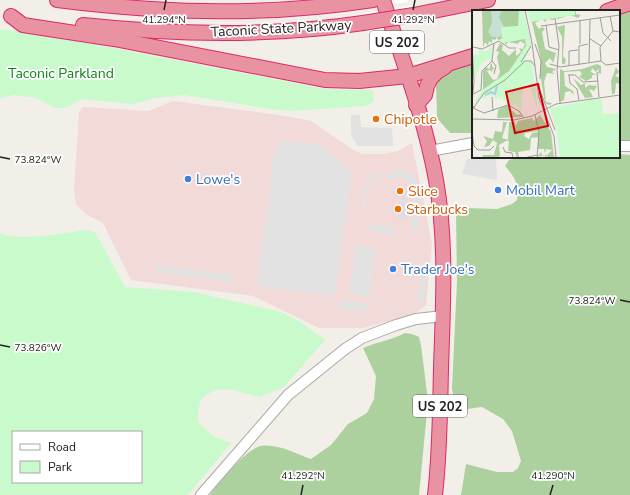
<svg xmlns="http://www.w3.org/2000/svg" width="630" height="495" font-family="'Nunito Sans',sans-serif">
  <rect width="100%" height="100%" fill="#f2efe9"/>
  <path fill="#f2dad9" d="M173,101L286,116L311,121L350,148L362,154H382L398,151L412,143L432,244L426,305L413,315L363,328H319L253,296L131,280L103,223L87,215L76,205L74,190L79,113L83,107L148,111Z"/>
  <g fill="#add19e">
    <path d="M630,10V143H619V14Z"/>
    <path d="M473,61V133H450L437,118L436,81L442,73Z"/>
    <path d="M619,154L630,155V495H461L466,464L497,472H513L518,468L521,461L512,431L503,419L482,407L460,410L455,404L452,389L457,281L456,214L467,208L497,209L512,204L517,200C518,182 516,179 505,166L509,160L521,157H619Z"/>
    <path d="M405,333L412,334L419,337L421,345L428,401L419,495H210C218,483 247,448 261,446C277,443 296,454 311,459L331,445L348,424L367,413L374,399L376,376L363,348C377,342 391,340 405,333Z"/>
  </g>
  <g fill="#c8facc" fill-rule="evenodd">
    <path d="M0,29L35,33L325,89L373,90L374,102L365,106L291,111L271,109L184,95L154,98L133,104L83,99L65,108H55L36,98L14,95L0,98Z"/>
    <path d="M85,230L95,232L125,287L193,292L281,312L299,321L325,340L284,387L260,397L232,390L220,389L209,393L201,400L198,411V422L213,436L231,443L188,495H0V233C19,242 64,233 85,230ZM13,432H141V482H13Z"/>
  </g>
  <g fill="#e2e2e2">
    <path d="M351,115H360L361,127L392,128L393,146H357L351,134Z"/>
    <path d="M281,140L319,145L349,168L351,176L335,296L257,286L274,157Z"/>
    <path d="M467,159H496L497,180L462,174Z"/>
    <path d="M400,171L410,173L413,175L416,180L418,188L411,189L408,182L403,178L387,179V173Z"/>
    <path d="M382,173V176L375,178L370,183L366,195L365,209H362L364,189L367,182L374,175Z"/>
    <path d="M412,193H418L420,204L414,205Z"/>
    <path d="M414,208L420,209L417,232L411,231Z"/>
    <path d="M369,224L394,227L396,235L371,231Z"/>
    <path d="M356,245L376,248L369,296L349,293Z"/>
    <path d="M410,257H413L410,279H408Z"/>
    <path d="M156,265L234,275L233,282L155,272Z"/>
    <path d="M421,269L427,270L424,301H417Z"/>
    <path d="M339,300L369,304L367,312L338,308Z"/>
  </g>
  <path fill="#dddde8" d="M403,189H405L406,193L407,211L406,217L402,219L397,218V216H400Z"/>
  <g fill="#fff">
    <path d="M356,0H408V2L358,9Z"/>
    <path d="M412,5L416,23L365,32L362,14Z"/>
  </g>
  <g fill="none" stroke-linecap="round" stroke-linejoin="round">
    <defs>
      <g id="minor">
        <path d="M619,146H630"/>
        <path d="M430,151L473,143"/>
        <path d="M201,495L288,395L345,349L362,338L396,325L416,319L443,316"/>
      </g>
      <g id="highway">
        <path d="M57,0C89,4 120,7 151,9C225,14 300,11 373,0"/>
        <path d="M383,0C402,59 425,119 436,180C447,242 443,305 441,368C440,410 440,453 435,495"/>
        <path d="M607,11L630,3"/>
        <path d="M414,15L488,0"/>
        <path d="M11,16L23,25L114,39L325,80L359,81L408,76L473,56"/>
        <path d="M83,25C176,35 270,37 363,23"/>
        <path d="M416,105L425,95L427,86L431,78L437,72L445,67"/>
      </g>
    </defs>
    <use href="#minor" stroke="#a9a9a9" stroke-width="12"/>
    <use href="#highway" stroke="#dc2a67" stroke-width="16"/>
    <use href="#minor" stroke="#fff" stroke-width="10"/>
    <use href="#highway" stroke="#e892a2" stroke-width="14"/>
    <defs>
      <path id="highway-bridge" d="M363,23L414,15"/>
    </defs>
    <use href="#highway-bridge" stroke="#dc2a67" stroke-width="16" stroke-linecap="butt"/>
    <use href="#highway-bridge" stroke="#e892a2" stroke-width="14"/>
  </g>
  <path fill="none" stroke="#222" stroke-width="1.5" d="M164,10L166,0M413,10L415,0M0,157L10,159M620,300L630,302M0,345L10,347M301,495L303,485M550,495L553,485"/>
  <g fill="#e8710a" stroke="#fff" stroke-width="1.5">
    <circle cx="376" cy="119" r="4"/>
    <circle cx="400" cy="191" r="4"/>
    <circle cx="398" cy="209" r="4"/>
  </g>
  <g fill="#3f7fe0" stroke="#fff" stroke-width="1.5">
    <circle cx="188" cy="179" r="4"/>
    <circle cx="498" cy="190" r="4"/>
    <circle cx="393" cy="269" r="4"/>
  </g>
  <g text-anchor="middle" stroke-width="3.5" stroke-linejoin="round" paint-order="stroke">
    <g fill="#fff" stroke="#646464" stroke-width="1">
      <rect x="370" y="31" width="54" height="22" rx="3"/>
      <rect x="413" y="395" width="54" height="22" rx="3"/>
    </g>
    <g font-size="13" font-weight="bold" fill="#222">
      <text x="397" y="47">US 202</text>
      <text x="440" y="411">US 202</text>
    </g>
    <g font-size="14" fill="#222" stroke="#fff">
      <text transform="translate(281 28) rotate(-3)" y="5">Taconic State Parkway</text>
    </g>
    <g font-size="14" fill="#0c8416" stroke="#fff">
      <text x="61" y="78">Taconic Parkland</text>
    </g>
    <g font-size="14" fill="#c56008" stroke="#fff" text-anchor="start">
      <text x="384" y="124">Chipotle</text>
      <text x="408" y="196">Slice</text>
      <text x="406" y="214">Starbucks</text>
    </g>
    <g font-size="14" fill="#366cbe" stroke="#fff" text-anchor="start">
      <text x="196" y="184">Lowe's</text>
      <text x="506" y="195">Mobil Mart</text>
      <text x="401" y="274">Trader Joe's</text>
    </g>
  </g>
  <g transform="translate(472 10)">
    <rect width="148" height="148" fill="#f2efe9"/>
    <path d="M10,0H51L59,35L39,63L11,83V61L14,57L18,59V55L20,53V57L23,58L20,60L21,62L17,60L15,61L21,70L25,69L28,62L25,47L27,42L24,41L28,33L31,35L30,40L37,46L44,39V46L49,42L47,38L51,39L53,34L48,31L46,34L36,32L34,35L30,29L26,30L25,27L23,30L20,29V33L17,31L16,36L13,32L11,38ZM57,0H104V4L109,5L106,8L98,5L86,9L82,7V10L75,9L73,12L70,9L63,13L67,19L70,17L73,19L70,22L73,39L84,43L81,53L78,48L73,53L75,57L84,59L80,62L83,64L75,63L72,72L74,92L80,93L78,95L74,94L72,88L68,63L69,50ZM93,15L91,46L94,50L93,54H90V27L85,17ZM125,54L129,56V64L126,63L127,58L124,62L120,58L119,62L124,65H120V68L114,71L107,67L110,64L108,61L92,62L93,76L101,81L102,85L98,81L93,82L92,90L88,92V59L92,61L110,59ZM144,57L147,62L143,66L148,68V74L144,73L143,83L140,85L139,71ZM101,68L109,75L113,73V78L117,75L125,76L122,81L117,79L121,87L113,88ZM34,95L45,105L49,104L50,107L25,108L26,100ZM68,105L79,122L82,148H76L75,145L73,148V145L65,147L69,142L70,145H75L80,140L74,139L73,143L72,139H66V121L53,123L52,126L57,129L60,123L66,122V127L59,128L58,140L46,142L47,147L45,148L43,142L36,141L37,131H34L27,135L28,145L26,148H10L11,145H22L25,133L21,130L17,136L12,137L15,131L11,126L21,129L23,121L30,122L31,112H35L30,128L36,130L37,112H43L44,116L46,111L60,108L62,111Z" fill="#add19e"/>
    <path d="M19,0H30L27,7L32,17L28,27H20L16,22L20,13Z" fill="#c6e0d4"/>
    <path d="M47,0H52L59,35L52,52H60L66,100L57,73L51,77L49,101L43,94L41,96L35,91H31L30,85L28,90L26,87L24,90L22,85L14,86L13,90L11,87L2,95L9,81L37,61L54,36L53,29L30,33L29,17L46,16ZM56,0H103V5L58,12ZM21,35V39L17,42H20V50L16,49L10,53L0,73L2,45L7,44L6,39L14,42ZM129,88L131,104L148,103V148H88L85,122L78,98Z" fill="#c8facc"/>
    <path fill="none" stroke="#aad3df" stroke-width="2" d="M13,85L19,82L23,84L25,76"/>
    <path fill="none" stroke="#9f9d99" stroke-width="1" d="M53,0L60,33L67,88L82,126L84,148M138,6L141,21L148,22M128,7L131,23L139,31M83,8L87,36L85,60L88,93M108,10V34M74,15L77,37L87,40M69,16L148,5M117,28L129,36M0,32L2,72L0,93M63,34L69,51L68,69M1,37L10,39L27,31L37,38H44M20,51L24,56L22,64M129,51L128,37L141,21M129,51L134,55L148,53M49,52L59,36M117,53L118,9M78,54L88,57L129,51M107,55V36L116,34M97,56V41L106,40M125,62L127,87M96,65H103L111,72L126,71M97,65L98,73L105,79L107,90M69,83L83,120M1,84L9,80L10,61L20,51L22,33M20,87L21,101M0,95L3,99L12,103L36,95L47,101L52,108M0,100L12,83L33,70L53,51H59L63,56M63,105L67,122L65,148M0,109L42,110L60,106L84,94L148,85M0,122L2,136L6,140H18L22,136M31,137L33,142L40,143L41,148M52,148L65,145"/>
    <path fill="#d40000" fill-opacity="0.15" stroke="#d40000" stroke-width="2" d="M66,74L76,116L43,123L34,82Z"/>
    <rect width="148" height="148" fill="none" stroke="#222" stroke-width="2"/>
  </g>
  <g font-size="10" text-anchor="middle" fill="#222" stroke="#fff" stroke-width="3.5" stroke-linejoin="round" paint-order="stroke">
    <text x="164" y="23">41.294°N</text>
    <text x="413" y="23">41.292°N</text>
    <text x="38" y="163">73.824°W</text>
    <text x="592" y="304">73.824°W</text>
    <text x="38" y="351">73.826°W</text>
    <text x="303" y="479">41.292°N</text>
    <text x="553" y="479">41.290°N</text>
  </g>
  <rect x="12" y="431" width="130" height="52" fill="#ffffff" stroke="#a7a7a7"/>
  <rect x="20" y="444" width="20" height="6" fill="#ffffff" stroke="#a7a7a7"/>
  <text x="48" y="451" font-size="12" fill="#222222">Road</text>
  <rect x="20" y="461" width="20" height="12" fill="#c8facc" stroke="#a7a7a7"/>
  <text x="48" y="471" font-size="12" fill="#222222">Park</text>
</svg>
